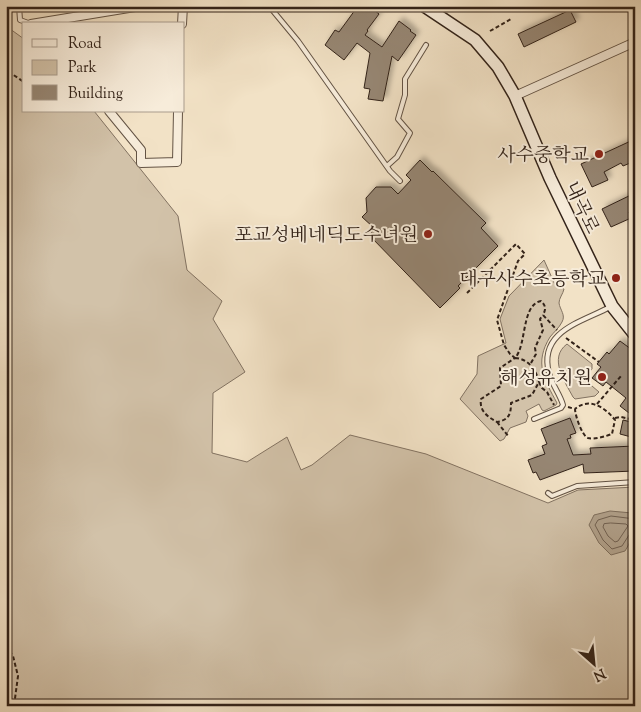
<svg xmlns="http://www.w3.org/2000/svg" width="641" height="712" font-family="'Sorts Mill Goudy','Noto Serif KR',serif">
  <defs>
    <filter id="shadow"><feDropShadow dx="4" dy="-4" stdDeviation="2.5" flood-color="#0004"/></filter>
  </defs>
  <rect width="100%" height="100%" fill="#f2e2c6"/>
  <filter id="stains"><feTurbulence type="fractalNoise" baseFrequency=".004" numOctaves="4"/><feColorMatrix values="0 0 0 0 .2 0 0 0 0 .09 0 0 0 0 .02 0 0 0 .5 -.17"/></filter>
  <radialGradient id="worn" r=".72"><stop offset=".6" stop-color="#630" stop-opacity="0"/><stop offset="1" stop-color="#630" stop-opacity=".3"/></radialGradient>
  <g fill="#d2c2a9" stroke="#827261">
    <path d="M6,26L24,39V111H94L178,216L187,270L222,301L213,319L245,372L213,393L212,453L247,462L287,437L301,470L312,465L350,435L426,454L548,503L578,490L635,487V706H6Z"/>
    <path d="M544,260L556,287L560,286L564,289C563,294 559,298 559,303C560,310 566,315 562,322C559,328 554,332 550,337C534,363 544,379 557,403L556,405L544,411L542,410L539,404L526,411L528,416L526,422L510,428L504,439L500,441L460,399L477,374L478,356L506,343L500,319L509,296Z"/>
    <path d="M567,344L592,364V369L584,378L585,380L599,392L595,396L575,399L573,397C565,382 548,358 567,344Z"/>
  </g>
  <path fill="#b1a18b" stroke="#7f6f5d" d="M610,511L632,513C636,531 634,536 625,551L611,555L599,543L589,525L594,515Z"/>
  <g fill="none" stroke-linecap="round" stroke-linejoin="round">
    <g stroke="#726252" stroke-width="1">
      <path d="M635,519L611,516L598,520L595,525L603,540L612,549L622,546L629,535L635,533"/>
      <path d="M611,523L626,524L628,526L618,541L615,542L608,536L603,527L604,524Z"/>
    </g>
  </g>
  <g fill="#968673" stroke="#332319" filter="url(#shadow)">
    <path d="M358,6H376L374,10L379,14L367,30L368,31L365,35L382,47L399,21L411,30L410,31L416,35L398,61L392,56L383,101L368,99L370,89L364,88L370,53L357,43L344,60L325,45L335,30L339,32Z"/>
    <path d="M570,10L576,22L524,47L518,34Z"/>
    <path d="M635,139V161L623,166L621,163L604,172L608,180L592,187L581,164Z"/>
    <path d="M420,160L432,172L433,171L486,223L481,228L498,246L458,286L460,288L440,308L370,236L373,227L362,217L367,212L366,198L376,187H391L398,194L411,180L406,175Z"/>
    <path d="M635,193V209L629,212L631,218L611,227L602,209Z"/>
    <path d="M620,341L635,352V406L629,413L620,406L626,398L606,382L603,386L592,378L601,367L597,364L607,352L609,354Z"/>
    <path d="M570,418L576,433L570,435L571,438L567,439L573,455L591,454L590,448L635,446V471L584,473L583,464L540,480L536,472L533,473L528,460L545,454L542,446L547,444L541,429Z"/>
    <path d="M623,420L635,423V438L620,434Z"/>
  </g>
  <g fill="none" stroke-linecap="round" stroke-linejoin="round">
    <defs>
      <g id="service">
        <path d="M19,6L20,20L31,24"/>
        <path d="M269,6L298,41L390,171L400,181"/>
        <path d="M387,166L397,157L410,133L398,119L405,95V79L426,45"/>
        <path d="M534,419L561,408L563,405C560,394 552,385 549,373C538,331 582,322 610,307"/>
        <path d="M548,493L552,496L577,486L635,482"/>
      </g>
      <g id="minor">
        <path d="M31,24L141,6"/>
        <path d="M182,24L183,6"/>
        <path d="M515,96L635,42"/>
        <path d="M109,111L141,150V163L177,162L178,111"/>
      </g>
      <path id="secondary" d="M424,6L475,40L498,67L515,96L550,178L612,306L635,335"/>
    </defs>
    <use href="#service" stroke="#635344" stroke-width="6"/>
    <use href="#minor" stroke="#635344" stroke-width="10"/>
    <use href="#secondary" stroke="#332319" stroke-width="14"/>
    <g stroke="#332319" stroke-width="2" stroke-dasharray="4 2.5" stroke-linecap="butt">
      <path d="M490,31L511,19"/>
      <path d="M6,82L8,76L12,74L24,82"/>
      <path d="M467,293L516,244L525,254L518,261L497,320L504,345L510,354L515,358C527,345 521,305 541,301C546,306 546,309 543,315L557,330"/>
      <path d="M566,338L599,362"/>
      <path d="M515,358C529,359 536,370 539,382L532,395L511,403C511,414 509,420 497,422C488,417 479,411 481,399L501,386L500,368Z"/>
      <path d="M531,363L536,354L535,348L543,330L540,319L543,315"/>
      <path d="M539,382L542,388L547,392L554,405"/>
      <path d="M597,404L621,376"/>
      <path d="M568,407L575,409C575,415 582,436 588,438C595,440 606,436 612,434L615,420C605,407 589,397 575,409"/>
      <path d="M615,418L621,417L635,420"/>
      <path d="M497,422L509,437"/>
      <path d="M6,601L11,614C8,625 10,636 7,647L13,656L18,676L14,706"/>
    </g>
    <use href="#service" stroke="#f7ecda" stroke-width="4"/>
    <use href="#minor" stroke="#f7ecda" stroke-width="8"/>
    <use href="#secondary" stroke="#f7ecda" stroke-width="11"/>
  </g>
  <g fill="#8f2418" stroke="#f7ecda" stroke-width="2">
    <circle cx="599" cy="154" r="5"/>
    <circle cx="428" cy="234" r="5"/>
    <circle cx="616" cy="278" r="5"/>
    <circle cx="602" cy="377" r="5"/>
  </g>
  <g text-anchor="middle" stroke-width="4" stroke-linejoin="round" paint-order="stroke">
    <g font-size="19" fill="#332319" stroke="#f7ecda" text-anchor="end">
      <text x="589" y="161">사수중학교</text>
      <text x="418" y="241">포교성베네딕도수녀원</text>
      <text x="606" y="285">대구사수초등학교</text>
      <text x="592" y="384">해성유치원</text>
    </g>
    <g font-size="19" fill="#332319" stroke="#f7ecda">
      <text transform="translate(583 207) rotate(65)" y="7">내곡로</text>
    </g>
  </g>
  <rect width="641" height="712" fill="none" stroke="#f2e2c6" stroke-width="25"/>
  <rect x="8" y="8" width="626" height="697" fill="none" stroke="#332319" stroke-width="2.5"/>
  <rect x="12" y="12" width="616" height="687" fill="none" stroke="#332319"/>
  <rect x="22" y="22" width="162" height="90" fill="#f7ecda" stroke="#a99c8d"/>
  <rect x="32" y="39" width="25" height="8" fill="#f7ecda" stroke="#a99c8d"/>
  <text x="68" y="48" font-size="15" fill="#332319">Road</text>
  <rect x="32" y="60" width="25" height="15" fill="#d2c2a9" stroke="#a99c8d"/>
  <text x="68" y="72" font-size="15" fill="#332319">Park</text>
  <rect x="32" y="85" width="25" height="15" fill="#968673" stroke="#a99c8d"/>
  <text x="68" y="98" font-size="15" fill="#332319">Building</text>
  <g transform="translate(594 664) rotate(153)" stroke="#f7ecda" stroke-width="4" paint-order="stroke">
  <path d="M0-4L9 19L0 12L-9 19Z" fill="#332319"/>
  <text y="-8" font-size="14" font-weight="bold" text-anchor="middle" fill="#332319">N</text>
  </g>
  <rect width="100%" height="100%" filter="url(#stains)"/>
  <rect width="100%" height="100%" fill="url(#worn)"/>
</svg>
